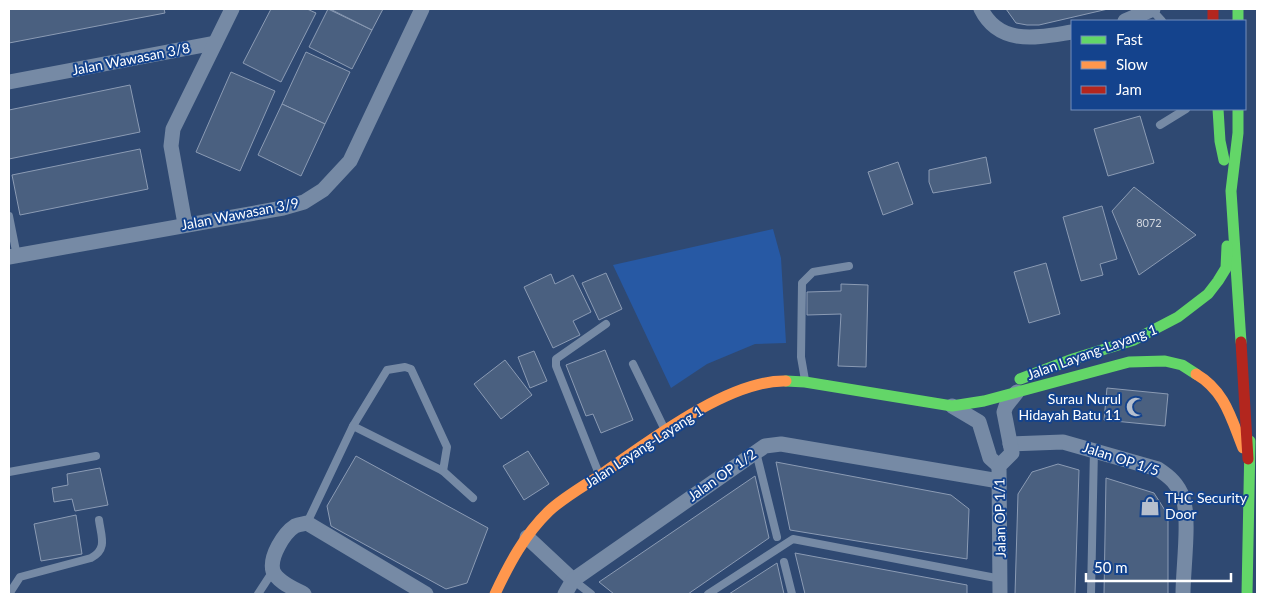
<svg xmlns="http://www.w3.org/2000/svg" width="1266" height="603" font-family="Lato,sans-serif">
  <rect width="100%" height="100%" fill="#2f4972"/>
  <path fill="#2759a4" d="M773,229L781,258L786,343L755,344L707,364L671,388L613,265Z"/>
  <g fill="#4a6080" stroke="#8b9bb4">
    <path d="M9,9H164L165,13L9,43Z"/>
    <path d="M271,9H307L316,13L281,82L243,63Z"/>
    <path d="M328,9L372,30L352,69L309,47Z"/>
    <path d="M330,9H383L372,30Z"/>
    <path d="M1006,9H1108L1039,25H1027L1016,23Z"/>
    <path d="M306,52L350,72L325,124L282,104Z"/>
    <path d="M231,72L275,91L240,171L196,152Z"/>
    <path d="M130,85L140,132L9,159V110Z"/>
    <path d="M282,104L325,124L301,176L258,155Z"/>
    <path d="M1140,116L1154,163L1108,176L1094,129Z"/>
    <path d="M140,149L148,189L20,215L12,175Z"/>
    <path d="M986,157L991,183L933,193L929,182V170Z"/>
    <path d="M898,162L913,204L883,215L868,172Z"/>
    <path d="M1134,187L1196,235L1139,275L1112,211Z"/>
    <path d="M1102,206L1117,259L1100,264L1103,275L1081,281L1063,217Z"/>
    <path d="M1046,263L1060,314L1029,323L1014,272Z"/>
    <path d="M606,273L622,309L599,320L582,283Z"/>
    <path d="M551,274L555,284L573,275L591,312L573,321L580,335L553,348L524,287Z"/>
    <path d="M841,284L868,285L866,367L838,366L841,314L807,315V292L841,291Z"/>
    <path d="M605,350L633,420L601,433L593,414L586,416L566,365Z"/>
    <path d="M534,351L547,381L530,388L518,357Z"/>
    <path d="M505,360L532,395L501,419L474,384Z"/>
    <path d="M1107,388L1168,394L1165,426L1104,420Z"/>
    <path d="M528,451L549,484L524,500L503,466Z"/>
    <path d="M356,456L488,528L467,583L446,589L331,526L327,506Z"/>
    <path d="M776,462L951,495L969,509L967,559L790,530Z"/>
    <path d="M1058,464L1079,470L1075,594H1015L1018,494L1032,472Z"/>
    <path d="M100,468L108,505L75,511L72,499L54,502L52,488L68,485L67,474Z"/>
    <path d="M755,476L769,538L688,594H614L599,582Z"/>
    <path d="M1106,478L1154,493L1168,515V594H1104Z"/>
    <path d="M76,515L82,554L41,561L34,524Z"/>
    <path d="M795,553L967,585V594H805Z"/>
    <path d="M777,563L784,594H729Z"/>
  </g>
  <g fill="none" stroke-linecap="round" stroke-linejoin="round">
    <g stroke="#768aa5" stroke-width="8">
      <path d="M1152,10L1162,21"/>
      <path d="M1160,125L1186,109"/>
      <path d="M9,216L17,256"/>
      <path d="M633,364L664,428"/>
      <path d="M805,380L801,357L802,283L813,272L849,266"/>
      <path d="M353,426L443,471L473,498"/>
      <path d="M756,452L777,537"/>
      <path d="M9,472L96,456"/>
      <path d="M599,474L556,366V359L606,324"/>
      <path d="M307,523L353,426L387,370L405,367L411,369L447,447L443,471"/>
      <path d="M784,562L792,594"/>
      <path d="M573,580L591,594"/>
      <path d="M9,594L20,577L91,558C108,549 101,536 99,520"/>
      <path d="M258,594L273,571"/>
      <path d="M708,594L793,539L1001,579"/>
      <path d="M1091,594L1094,449"/>
    </g>
    <g stroke="#768aa5" stroke-width="15">
      <path d="M981,9C1000,47 1039,37 1072,32"/>
      <path d="M1125,21L1153,9"/>
      <path d="M9,82L215,43"/>
      <path d="M185,224L171,146L173,129L232,9"/>
      <path d="M9,257L283,208L304,202L323,190L350,161L422,9"/>
      <path d="M952,406L979,422L990,458L999,466"/>
      <path d="M1010,444L1063,442L1158,469C1170,477 1178,484 1183,498C1190,520 1183,569 1183,594"/>
      <path d="M527,537L573,580"/>
      <path d="M304,594C295,589 277,582 273,571C269,557 284,533 295,526C299,524 303,524 307,523L426,594"/>
      <path d="M565,594L573,580L765,446L781,444L999,481"/>
      <path d="M1000,594L999,466L1012,453L1004,412L1006,406L1017,392"/>
    </g>
    <g stroke="#63d668" stroke-width="11">
      <path d="M1238,9V21"/>
      <path d="M1218,109L1220,141L1224,160"/>
      <path d="M1238,109V133L1231,191L1241,342"/>
      <path d="M1020,379L1073,359L1134,340L1178,317L1208,294L1218,281L1226,268L1227,246"/>
      <path d="M786,381L805,382L952,406L984,401L1129,362L1165,361L1182,365L1196,374"/>
      <path d="M1247,594L1250,441"/>
    </g>
    <g stroke="#ff974d" stroke-width="11">
      <path d="M1196,374C1225,391 1231,418 1243,448"/>
      <path d="M495,594C509,564 525,534 549,511C563,498 582,487 599,476C645,444 729,379 786,381"/>
    </g>
    <g stroke="#b3261e" stroke-width="11">
      <path d="M1213,9V21"/>
      <path d="M1241,342L1248,459"/>
    </g>
  </g>
  <defs>
    <symbol id="mosque-bare" viewBox="-9 -9 18 18"><path d="M3.5-4.9A6 6 0 1 0 3.5 4.9A5 5 0 1 1 3.5-4.9Z" fill="#b6bfce" stroke="#14438d" stroke-width="2.5" paint-order="stroke"/></symbol>
    <symbol id="shop-bare" viewBox="-9 -9 18 18"><path d="M-5-2.5h2.3a2.7 3.5 0 0 1 5.4 0H5L5.5 6h-11ZM-1.5-2.5h3a1.5 2.3 0 0 0-3 0Z" fill="#b6bfce" stroke="#14438d" stroke-width="2.5" paint-order="stroke"/></symbol>
  </defs>
  <g fill-rule="evenodd">
    <use href="#mosque-bare" x="1122" y="393" width="28" height="28"/>
    <use href="#shop-bare" x="1136" y="492" width="28" height="28"/>
  </g>
  <g text-anchor="middle" stroke-width="4" stroke-linejoin="round" paint-order="stroke">
    <g font-size="11" fill="#d2d7df">
      <text x="1149" y="227">8072</text>
    </g>
    <g font-size="14" fill="#fff" stroke="#14438d">
      <text transform="translate(131 59) rotate(-11)" y="5">Jalan Wawasan 3/8</text>
      <text transform="translate(240 214) rotate(-11)" y="5">Jalan Wawasan 3/9</text>
      <text transform="translate(1092 352) rotate(-20)" y="5">Jalan Layang-Layang 1</text>
      <text transform="translate(644 447) rotate(-33)" y="5">Jalan Layang-Layang 1</text>
      <text transform="translate(1121 459) rotate(18)" y="5">Jalan OP 1/5</text>
      <text transform="translate(722 475) rotate(-35)" y="5">Jalan OP 1/2</text>
      <text transform="translate(1000 518) rotate(-91)" y="5">Jalan OP 1/1</text>
    </g>
    <g font-size="14" fill="#fff" stroke="#14438d" text-anchor="end">
      <text x="1121" y="404">Surau Nurul<tspan x="1121" dy="16">Hidayah Batu 11</tspan></text>
      <text x="1165" y="503" text-anchor="start">THC Security<tspan x="1165" dy="16">Door</tspan></text>
    </g>
  </g>
  <rect width="1266" height="603" fill="none" stroke="#ffffff" stroke-width="20"/>
  <rect x="1071" y="20" width="175" height="90" fill="#14438d" stroke="#728ebb"/>
  <rect x="1081" y="36" width="25" height="8" fill="#63d668" stroke="#728ebb"/>
  <text x="1116" y="45" font-size="15" fill="#ffffff">Fast</text>
  <rect x="1081" y="61" width="25" height="8" fill="#ff974d" stroke="#728ebb"/>
  <text x="1116" y="70" font-size="15" fill="#ffffff">Slow</text>
  <rect x="1081" y="86" width="25" height="8" fill="#b3261e" stroke="#728ebb"/>
  <text x="1116" y="95" font-size="15" fill="#ffffff">Jam</text>
  <path d="M1086 573v8h145v-8" fill="none" stroke="#ffffff" stroke-width="2.5"/>
  <text x="1094" y="573" font-size="15" fill="#ffffff" stroke="#14438d" stroke-width="4" paint-order="stroke">50 m</text>
</svg>
